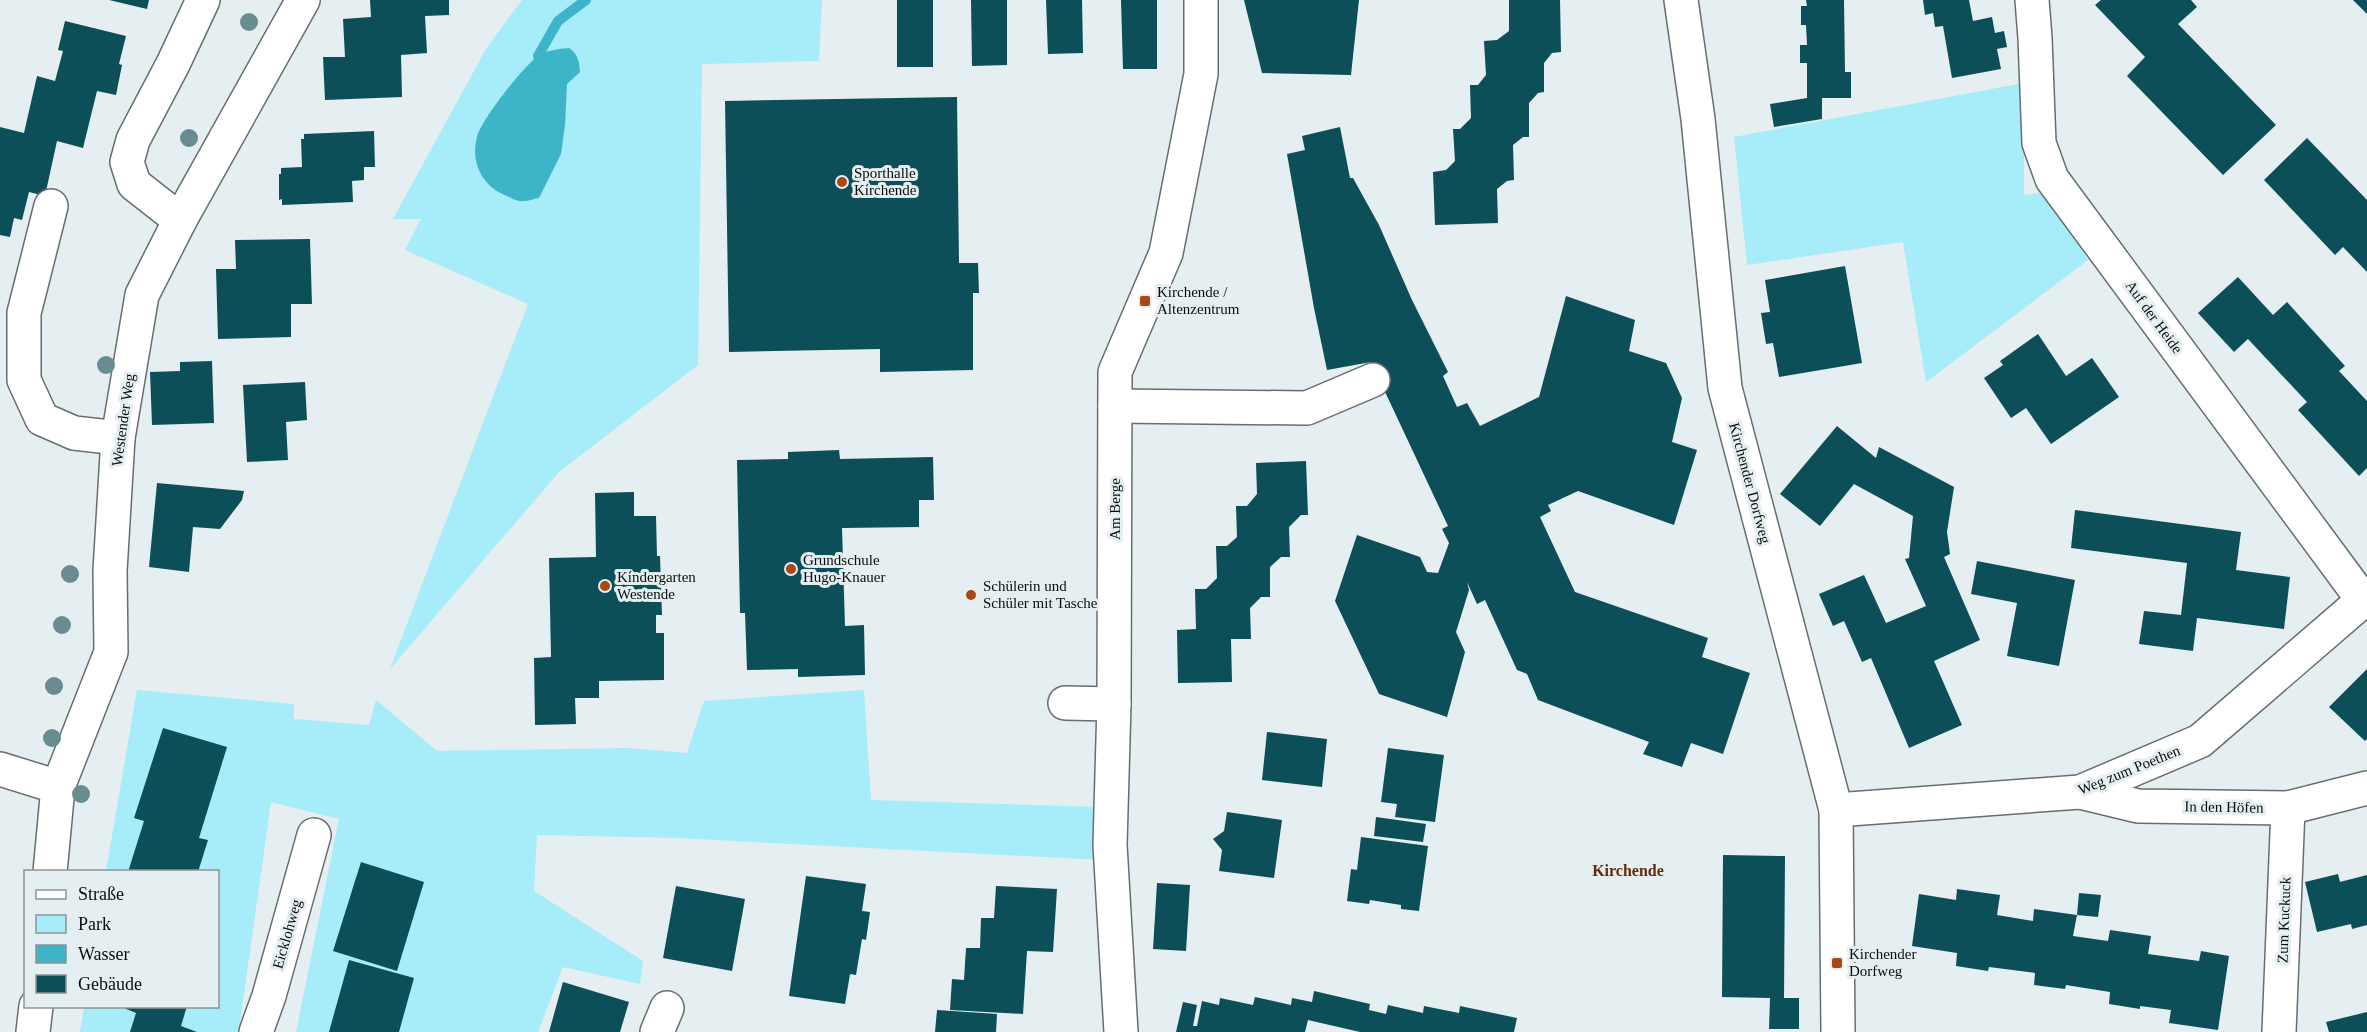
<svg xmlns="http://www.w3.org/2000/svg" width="2367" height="1032" font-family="Georgia,serif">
  <rect width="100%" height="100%" fill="#e5eef0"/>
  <g fill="#a6ecf9">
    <path d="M522,0H822L819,61L702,64L698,365L559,472L390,669L528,304L405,250L421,219H393L486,49Z"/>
    <path d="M2024,83V195L2041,193L2049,200L2088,260L1926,382L1903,242L1747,265L1734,137Z"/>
    <path d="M137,690L294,704V719L369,725L376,700L437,751L627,748L687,753L704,701L864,690L871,800L1099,807L1102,860L677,838L537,835L534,891L643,961L640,984L563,967L538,1032H296L339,819L271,802L240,1022L237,1032H80L84,1007L218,1006V872L106,871Z"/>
  </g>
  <path fill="#3db4c8" d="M569,48C578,54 579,61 580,72L567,84L565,125L561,154L539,198C533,199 526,202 520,201C516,201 511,198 507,196C483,187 470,163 477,137C481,120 523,67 538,56C547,50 558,49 569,48Z"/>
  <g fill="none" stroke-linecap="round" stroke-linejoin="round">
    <path stroke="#3db4c8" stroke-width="10" d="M538,56L558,21L586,0"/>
  </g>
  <g fill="#0c4f59">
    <path d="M109,0H149L147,9Z"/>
    <path d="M370,0H449V15L425,16L427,53L401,55L402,97L325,100L323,57H345L343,19L371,17Z"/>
    <rect x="897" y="0" width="36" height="67"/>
    <path d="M971,0H1007V65L972,66Z"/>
    <path d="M1046,0H1082L1083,53L1048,54Z"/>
    <path d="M1121,0H1157V69H1123Z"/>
    <path d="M1244,0H1359L1351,75L1262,73Z"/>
    <path d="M1509,0H1560L1561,52L1552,53L1544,63V92L1538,93L1529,103V137H1523L1513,145L1514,180L1507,181L1497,189L1498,223L1435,225L1433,172L1446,170L1455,161L1453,129H1460L1471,118L1470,85H1478L1486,75L1484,41L1497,40L1509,31Z"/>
    <path d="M1806,0H1844L1845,72H1851V98H1822V119L1774,127L1770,104L1807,98V63H1800V45H1807L1806,25H1801V6H1807Z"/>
    <path d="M1923,0H1969L1973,21L1992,17L1995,33L2004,31L2007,47L1997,49L2001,69L1952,78L1943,26L1935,27L1933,13L1925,15Z"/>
    <path d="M2101,0H2191L2197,7L2178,24L2276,125L2223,175L2127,76L2145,57L2095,5Z"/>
    <path d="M2353,0H2367V14Z"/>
    <path d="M65,21L126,36L119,64L122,65L116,95L97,91L83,148L57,141L45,196L29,192L22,220L14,218L10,237L0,235V127L24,133L37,76L55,81L63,51L58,50Z"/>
    <path d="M957,97L959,263H978L979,293H973V370L880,372V349L729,352L725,101Z"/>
    <path d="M1340,127L1350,178H1353L1379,225L1412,300L1448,372L1443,376L1457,407L1467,403L1480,426L1539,397L1566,296L1635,320L1629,351L1666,363L1682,398L1672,442L1697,450L1674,525L1578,491L1548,505L1551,511L1540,517L1575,592L1708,638L1702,657L1750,673L1723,754L1691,743L1682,767L1643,754L1649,742L1538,700L1527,674L1517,670L1485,600L1477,604L1467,582L1469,590L1456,632L1465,652L1447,717L1379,694L1335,601L1357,535L1420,557L1427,572L1438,573L1449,543L1442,529L1448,526L1371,362L1327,370L1314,308L1287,154L1305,150L1302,136Z"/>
    <path d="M374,131L375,167H364V180L352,181L353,202L282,205V199L279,200V174H281V168L302,167L301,139H304V134Z"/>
    <path d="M2307,138L2367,200V272L2343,247L2335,255L2264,180Z"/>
    <path d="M310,239L312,304H291V337L218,339L216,269H236L235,240Z"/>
    <path d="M1845,266L1862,363L1779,377L1773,343L1766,344L1761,313L1770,312L1765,280Z"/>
    <path d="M2238,277L2273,315L2287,302L2345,366L2339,371L2367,401V468L2359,476L2298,410L2307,402L2248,339L2234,352L2198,313Z"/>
    <path d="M2038,334L2066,376L2092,358L2119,397L2051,444L2026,408L2011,418L1984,378L2003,365L2000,361Z"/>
    <path d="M212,361L214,423L152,425L150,372L180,371V362Z"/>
    <path d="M305,382L307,420L286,422L288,460L247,462L243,385Z"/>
    <path d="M1837,426L1876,458L1879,447L1954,487L1947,532L1950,554L1944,557L1980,640L1934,661L1962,725L1909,748L1871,658L1862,662L1844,621L1833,626L1819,594L1864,575L1886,623L1926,606L1905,559L1909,558L1913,516L1854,484L1820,526L1780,494Z"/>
    <path d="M839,450L840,459L933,457L934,500H919V527L842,528L845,626L864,625L865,675L798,677V669L747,670L745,613H740L737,460L788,459V452Z"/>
    <path d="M1306,461L1308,515H1301L1289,527L1290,557H1281L1270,567V597H1261L1250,608L1251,639H1231L1232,682L1178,683L1177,630L1196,629L1195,589H1206L1217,578L1216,546H1227L1237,537L1236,506H1247L1257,494L1256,463Z"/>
    <path d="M157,483L244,491L242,500L220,529L193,527L189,572L149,567Z"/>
    <path d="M634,492V516H656L657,556H660L662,615H656V633H664V680L599,681V698H575L576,724L535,725L534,658L551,657L549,558L596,557L595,493Z"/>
    <path d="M2075,510L2241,532L2236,570L2290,577L2284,629L2197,618L2193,651L2139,644L2144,611L2181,615L2187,563L2071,548Z"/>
    <path d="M1977,561L2075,580L2059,666L2007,656L2017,603L1971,594Z"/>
    <path d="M2367,669V739L2365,741L2329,707Z"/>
    <path d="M163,728L227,747L199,838L208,840L198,872H128L144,821L134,818Z"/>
    <path d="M1267,732L1327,739L1322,787L1262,780Z"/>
    <path d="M1388,748L1444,755L1435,822L1395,817L1397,804L1381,802Z"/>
    <path d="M1227,812L1282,820L1274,878L1219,871L1222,850L1213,839L1224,831Z"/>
    <path d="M1376,817L1426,824L1423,842L1374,836Z"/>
    <path d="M1361,837L1428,846L1419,911L1401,909V905L1370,900L1369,904L1347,901L1351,869L1357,870Z"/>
    <path d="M1723,855L1785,856L1784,998H1799V1029H1769L1770,998L1722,997Z"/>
    <path d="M361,862L424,882L397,971L333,951Z"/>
    <path d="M2338,874L2340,882L2367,875V925L2352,929L2351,924L2317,932L2305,882Z"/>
    <path d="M806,876L866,884L862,911L870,912L866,940L862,939L856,975L850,974L845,1004L789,996Z"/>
    <path d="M1157,883L1190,885L1186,951L1153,949Z"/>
    <path d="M676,886L745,899L732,971L663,958Z"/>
    <path d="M996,886L1057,889L1053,952L1027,951L1023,1014L950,1010L952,979L964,980L966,948H980L981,918H994Z"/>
    <path d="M1957,889L2000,895L1997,915L2033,921L2034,909L2077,915L2073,936L2108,941L2110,930L2151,936L2148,954L2199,961L2201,951L2229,956L2218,1030L2169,1023L2171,1010L2140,1006V1009L2109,1004L2110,992L2066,985L2065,989L2034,985L2035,973L1989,967L1988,971L1956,966L1957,953L1912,946L1919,894L1956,900Z"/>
    <path d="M2079,893L2101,895L2098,917L2077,915Z"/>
    <path d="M349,960L414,978L399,1032H329Z"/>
    <path d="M563,982L629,1002L620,1032H549Z"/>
    <path d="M1314,991L1370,1004L1369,1010L1386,1014L1388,1005L1423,1013L1424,1006L1459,1013L1460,1006L1517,1018L1514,1032H1360L1308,1020L1305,1032H1176L1183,1002L1197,1005L1193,1026H1197L1202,1001L1219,1005L1220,998L1253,1005L1255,997L1291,1005L1292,998L1312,1002Z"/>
    <path d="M119,1006H187L181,1026L197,1032H130L136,1013Z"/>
    <path d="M937,1010L997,1014L996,1032H935Z"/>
    <path d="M2367,1012V1032H2329L2326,1022Z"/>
  </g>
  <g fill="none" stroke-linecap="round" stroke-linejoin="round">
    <defs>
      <g id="minor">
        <path d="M1681,0L1698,119L1725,388L1836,810L1838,1032"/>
        <path d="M2032,0L2035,38L2039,143L2052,179L2363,600"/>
        <path d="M51,206L24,313V380L42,419L74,433L118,438"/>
        <path d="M180,220L134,184L127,162L133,140L173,64L203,0"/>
        <path d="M1115,406L1307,408L1373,380"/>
        <path d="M1065,703L1114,704"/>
        <path d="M0,769L58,787"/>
        <path d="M2080,792L2138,806L2288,808L2367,788"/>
        <path d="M1836,810L2080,792L2200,741L2367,597"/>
        <path d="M50,872L58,787L111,652L110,571L118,438L142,295L180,220L303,0"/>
        <path d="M33,1032L36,1006"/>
        <path d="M256,1032L269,996L314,835"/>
        <path d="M657,1032L667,1008"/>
        <path d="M1121,1032L1110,845L1114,704L1115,372L1166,253L1201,74V0"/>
        <path d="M2279,1032L2288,808"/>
      </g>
    </defs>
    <use href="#minor" stroke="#676e6f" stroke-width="36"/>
    <use href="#minor" stroke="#fff" stroke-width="33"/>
  </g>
  <g fill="#698c91">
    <circle cx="249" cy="22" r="9"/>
    <circle cx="189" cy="138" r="9"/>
    <circle cx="106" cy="365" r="9"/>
    <circle cx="70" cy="574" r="9"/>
    <circle cx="62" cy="625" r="9"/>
    <circle cx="54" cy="686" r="9"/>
    <circle cx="52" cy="738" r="9"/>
    <circle cx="81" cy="794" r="9"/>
  </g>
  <g fill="#ab4714" stroke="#e5eef0" stroke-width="2">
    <circle cx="842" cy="182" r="6"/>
    <rect x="1139" y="295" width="12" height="12" rx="3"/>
    <circle cx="791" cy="569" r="6"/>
    <circle cx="605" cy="586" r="6"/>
    <circle cx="971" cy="595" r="6"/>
    <rect x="1831" y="957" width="12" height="12" rx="3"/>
  </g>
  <g text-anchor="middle" stroke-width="6" stroke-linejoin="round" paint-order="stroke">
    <g font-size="15" fill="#0a0d0d" stroke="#e5eef0" text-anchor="start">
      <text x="854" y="178">Sporthalle<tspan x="854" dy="17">Kirchende</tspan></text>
      <text x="1157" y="297">Kirchende /<tspan x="1157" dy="17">Altenzentrum</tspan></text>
      <text x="803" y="565">Grundschule<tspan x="803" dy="17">Hugo-Knauer</tspan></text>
      <text x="617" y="582">Kindergarten<tspan x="617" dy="17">Westende</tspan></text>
      <text x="983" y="591">Schülerin und<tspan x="983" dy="17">Schüler mit Tasche</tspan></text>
      <text x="1849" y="959">Kirchender<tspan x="1849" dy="17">Dorfweg</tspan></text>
    </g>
    <g font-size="15" fill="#0a0d0d" stroke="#e5eef0">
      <text transform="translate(2154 317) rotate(54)" y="5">Auf der Heide</text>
      <text transform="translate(123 420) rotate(-82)" y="5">Westender Weg</text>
      <text transform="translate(1750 483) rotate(75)" y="5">Kirchender Dorfweg</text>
      <text transform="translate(1115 509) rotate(-90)" y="5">Am Berge</text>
      <text transform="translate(2129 770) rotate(-22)" y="5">Weg zum Poethen</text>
      <text transform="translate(2224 807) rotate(1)" y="5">In den Höfen</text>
      <text transform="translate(2284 920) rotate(-88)" y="5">Zum Kuckuck</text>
      <text transform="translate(287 934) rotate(-74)" y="5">Eicklohweg</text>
    </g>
    <g font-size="16" font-weight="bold" fill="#672807" stroke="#e5eef0">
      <text x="1628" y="876">Kirchende</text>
    </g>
  </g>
  <rect x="24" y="870" width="195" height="138" fill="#e5eef0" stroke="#8d9495" stroke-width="1.5"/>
  <rect x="36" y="890" width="30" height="9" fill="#ffffff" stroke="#8d9495" stroke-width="1.5"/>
  <text x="78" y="900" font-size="18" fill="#0a0d0d">Straße</text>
  <rect x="36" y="915" width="30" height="18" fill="#a6ecf9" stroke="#8d9495" stroke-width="1.5"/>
  <text x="78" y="930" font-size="18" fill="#0a0d0d">Park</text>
  <rect x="36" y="945" width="30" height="18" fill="#3db4c8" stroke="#8d9495" stroke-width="1.5"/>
  <text x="78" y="960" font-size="18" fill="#0a0d0d">Wasser</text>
  <rect x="36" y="975" width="30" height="18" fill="#0c4f59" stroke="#8d9495" stroke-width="1.5"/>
  <text x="78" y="990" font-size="18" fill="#0a0d0d">Gebäude</text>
</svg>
